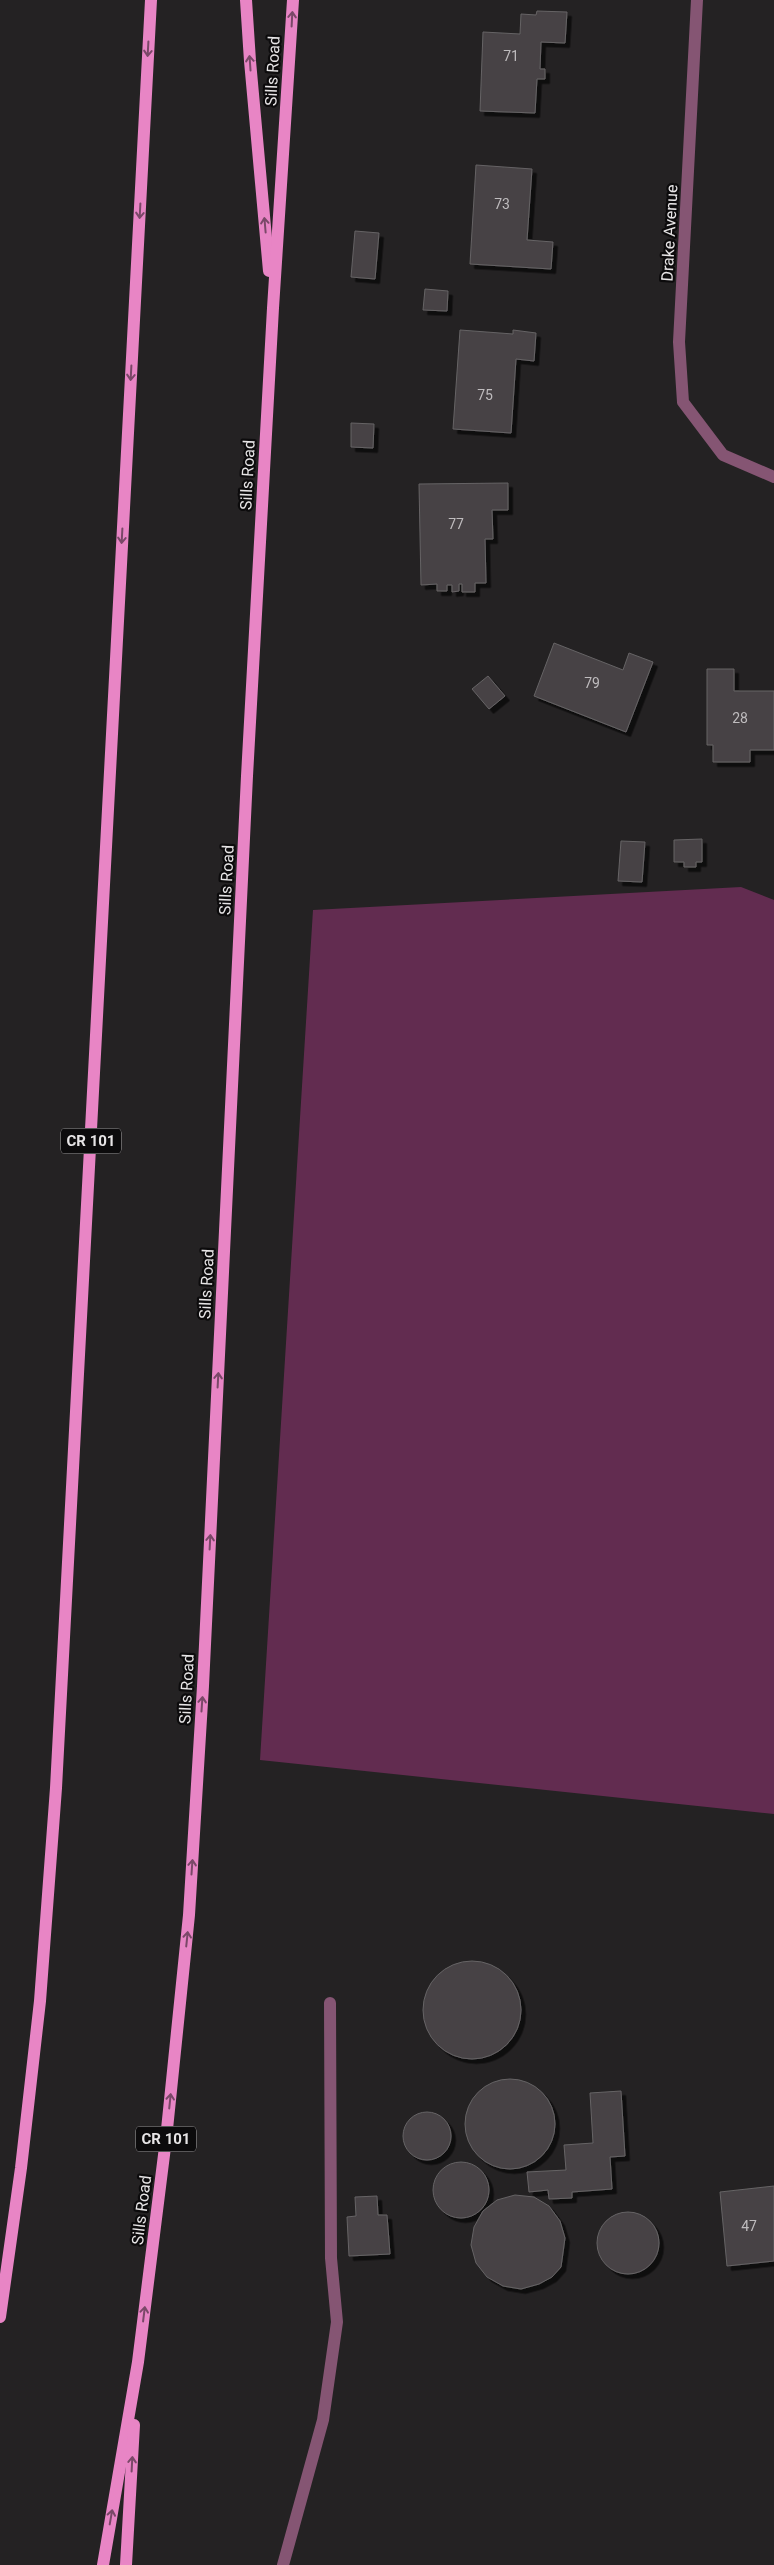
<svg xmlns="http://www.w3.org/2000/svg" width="774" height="2565" font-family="Roboto,sans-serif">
  <defs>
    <filter id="shadow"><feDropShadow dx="4.5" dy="4.5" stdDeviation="0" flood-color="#0009"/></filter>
  </defs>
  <rect width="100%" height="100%" fill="#242223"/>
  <path fill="#622c50" d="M741,887L774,900V1814L260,1760L313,910Z"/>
  <g fill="#464345" stroke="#666365" filter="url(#shadow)">
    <path d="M537,11L567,12L565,43L541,42L540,69H545V79H537L535,113L480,111L483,32L520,34L521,14L536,15Z"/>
    <path d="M476,165L532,169L527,240L553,242L551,269L470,264Z"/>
    <path d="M355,231L379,233L375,279L351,277Z"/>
    <path d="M425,289L448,291L447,311L423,310Z"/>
    <path d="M460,330L513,334V330L536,333L534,361L516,359L511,433L453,429Z"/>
    <path d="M351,423L374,424L373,448L351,447Z"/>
    <path d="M508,483V510H492L493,539H485L486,583H475V592H462V584H459V591L452,592V585H447V591H437V584L421,585L419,484Z"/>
    <path d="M554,643L623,670L629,653L653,662L626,732L534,696Z"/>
    <path d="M707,669H734V691H774V750H750V762H713V745H707Z"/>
    <path d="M488,676L505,696L489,709L472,689Z"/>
    <path d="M702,839V862H696V867H684V862H674V840Z"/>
    <path d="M621,841L645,842L642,882L618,881Z"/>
    <circle cx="472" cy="2010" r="49"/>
    <circle cx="510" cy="2124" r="45"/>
    <path d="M621,2091L625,2156L610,2157L612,2189L572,2192V2198L549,2199L548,2190L529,2192L527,2172L566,2170L564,2145L593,2143L590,2093Z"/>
    <circle cx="427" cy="2136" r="24"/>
    <circle cx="461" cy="2190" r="28"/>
    <path d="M774,2186V2261L727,2266L720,2192Z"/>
    <path d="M515,2195L534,2197L549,2206L560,2221L565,2238L561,2267L552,2277L539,2284L521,2289L503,2286L487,2277L476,2263L471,2245L474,2227L483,2211L497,2200Z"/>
    <path d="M377,2196L378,2215H387L390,2254L349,2256L347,2217L356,2216L355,2197Z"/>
    <circle cx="628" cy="2243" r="31"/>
  </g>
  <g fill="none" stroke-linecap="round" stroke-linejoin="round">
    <path stroke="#855573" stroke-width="12" d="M283,2565L323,2420L337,2322L331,2258L330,2003"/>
    <path stroke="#855573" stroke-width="12" d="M697,0L679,342L683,402L723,455L774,477"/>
    <g stroke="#e885c5" stroke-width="12">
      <path d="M246,0L250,61L269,271"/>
      <path d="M0,2317L21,2168L40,2001L56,1788L151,0"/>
      <path d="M103,2565L138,2362L166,2139L189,1915L203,1686L247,776L273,308L293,0"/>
      <path d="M126,2565L134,2425"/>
    </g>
  </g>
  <defs><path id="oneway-shaft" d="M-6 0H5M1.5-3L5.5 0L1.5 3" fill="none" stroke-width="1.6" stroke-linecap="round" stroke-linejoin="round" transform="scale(1.25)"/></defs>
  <g stroke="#7a4868">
    <use href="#oneway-shaft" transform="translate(292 19) rotate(-87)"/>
    <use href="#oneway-shaft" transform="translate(148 49) rotate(93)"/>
    <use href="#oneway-shaft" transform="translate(250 63) rotate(-94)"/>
    <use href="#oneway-shaft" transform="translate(140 211) rotate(93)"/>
    <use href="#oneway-shaft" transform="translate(265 225) rotate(-95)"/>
    <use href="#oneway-shaft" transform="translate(131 373) rotate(93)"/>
    <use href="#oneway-shaft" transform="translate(122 536) rotate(93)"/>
    <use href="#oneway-shaft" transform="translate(218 1380) rotate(-87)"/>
    <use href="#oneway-shaft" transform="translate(210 1542) rotate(-87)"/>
    <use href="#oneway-shaft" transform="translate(202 1704) rotate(-86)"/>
    <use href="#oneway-shaft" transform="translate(192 1867) rotate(-86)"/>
    <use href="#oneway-shaft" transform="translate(187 1939) rotate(-84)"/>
    <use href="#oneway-shaft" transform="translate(170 2101) rotate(-84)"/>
    <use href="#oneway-shaft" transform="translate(144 2314) rotate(-83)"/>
    <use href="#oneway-shaft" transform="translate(132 2464) rotate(-87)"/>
    <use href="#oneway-shaft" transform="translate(111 2517) rotate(-80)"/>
  </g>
  <g text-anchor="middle" stroke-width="4.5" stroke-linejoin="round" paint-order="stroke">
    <g font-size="14" fill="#bfbcbe">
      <text x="511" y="61">71</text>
      <text x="502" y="209">73</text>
      <text x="485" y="400">75</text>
      <text x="456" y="529">77</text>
      <text x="592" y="688">79</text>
      <text x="740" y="723">28</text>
      <text x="749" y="2231">47</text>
    </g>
    <g fill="#0c0b0c" stroke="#a5a4a5" stroke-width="1">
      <rect x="61" y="1128.5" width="60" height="25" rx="4"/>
      <rect x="136" y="2126.5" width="60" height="25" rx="4"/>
    </g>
    <g font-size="15" font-weight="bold" fill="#e7e5e6">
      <text x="91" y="1146">CR 101</text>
      <text x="166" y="2144">CR 101</text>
    </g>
    <g font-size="16" fill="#e7e5e6" stroke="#0c0b0c">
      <text transform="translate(272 71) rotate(-87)" y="6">Sills Road</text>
      <text transform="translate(669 233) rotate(-87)" y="6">Drake Avenue</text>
      <text transform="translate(247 475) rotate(-87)" y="6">Sills Road</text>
      <text transform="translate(226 880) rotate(-87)" y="6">Sills Road</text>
      <text transform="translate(206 1284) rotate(-87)" y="6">Sills Road</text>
      <text transform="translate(186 1689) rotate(-87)" y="6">Sills Road</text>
      <text transform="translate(141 2210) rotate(-83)" y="6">Sills Road</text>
    </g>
  </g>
</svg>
